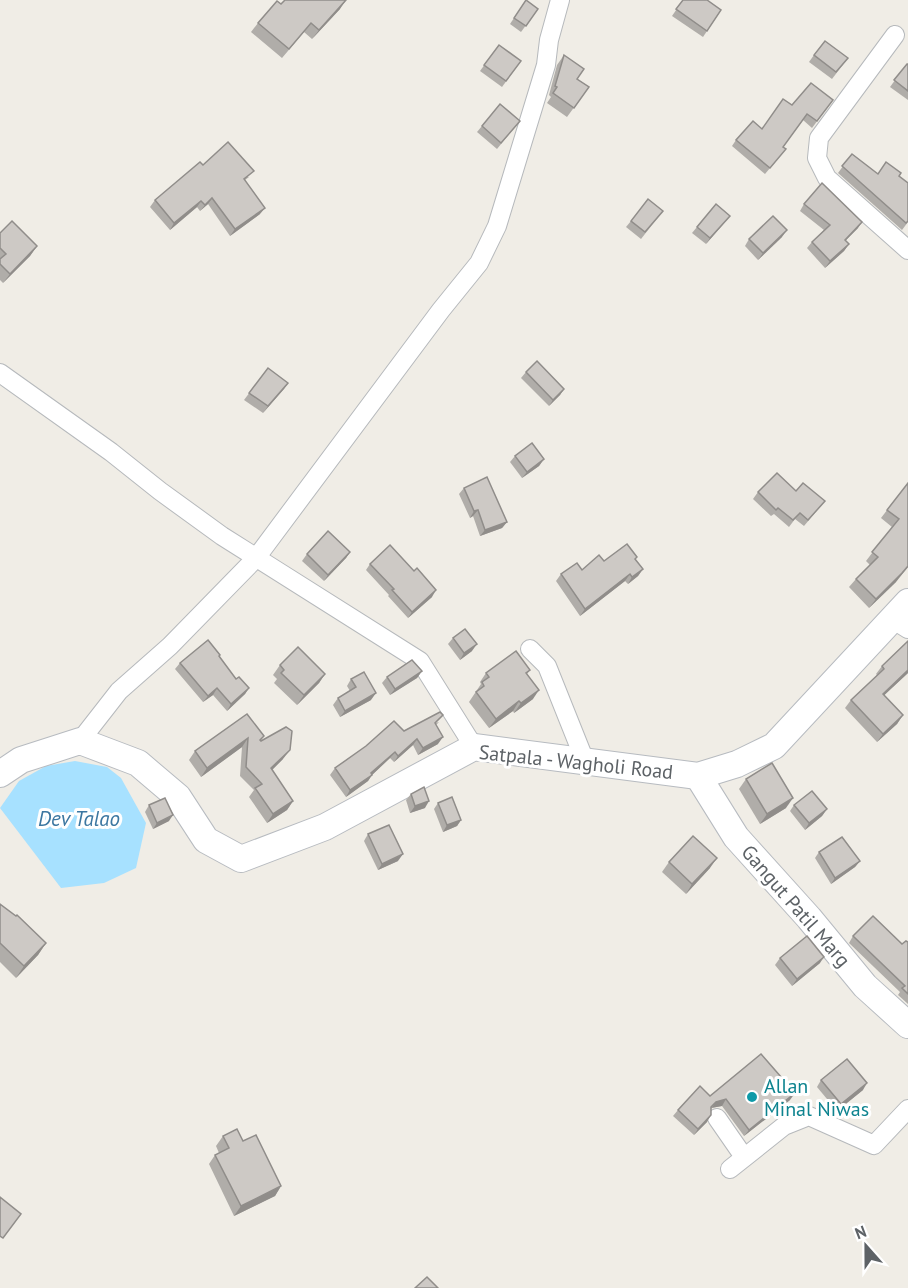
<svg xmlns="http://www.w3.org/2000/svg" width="908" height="1288" font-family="'PT Sans',sans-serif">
  <rect width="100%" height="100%" fill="#f0ede6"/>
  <path fill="#a7e1ff" d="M75,761L107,767L121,778L146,823L136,868L104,883L61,888L0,808L19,781L46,766Z"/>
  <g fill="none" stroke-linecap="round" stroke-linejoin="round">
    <defs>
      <g id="street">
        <path d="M895,35L819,138L817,158L827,178L908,250"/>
        <path d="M0,373L111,452L160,491L222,536L420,661L474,747"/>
        <path d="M892,619L908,629"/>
        <path d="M530,649L547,666L585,761"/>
        <path d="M80,741L119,691L170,646L256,558L441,310L479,263L497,226L546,65L549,40L560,0"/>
        <path d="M717,1118L744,1157"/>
        <path d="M730,1169L784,1126L809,1116L874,1145L908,1109"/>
      </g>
      <g id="secondary">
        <path d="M0,774L21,760L80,741L138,763L178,797L206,840L241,859L325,827L474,747L698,776L737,764L774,746L908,602"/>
        <path d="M698,776L736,837L809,918L865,986L908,1025"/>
      </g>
    </defs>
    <use href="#street" stroke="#b6b9bc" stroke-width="20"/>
    <use href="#secondary" stroke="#b7bbc0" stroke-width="28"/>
    <use href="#street" stroke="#fff" stroke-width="18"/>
    <use href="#secondary" stroke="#fff" stroke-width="26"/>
  </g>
  <g fill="#b0ada9">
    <path d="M526,0L538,9L521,32L510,24Z"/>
    <path d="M683,0L721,10L703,37L672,16Z"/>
    <path d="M281,4L340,9L312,39L304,32L282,58L251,32L258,23Z"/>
    <path d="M499,45L521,61L502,87L480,71Z"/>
    <path d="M564,55L577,79L589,87L567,117L547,103L551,97L549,95L557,65Z"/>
    <path d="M814,55L848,58L832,79L809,62Z"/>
    <path d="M907,64H908V100L890,87Z"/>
    <path d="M833,100L812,128L803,120L783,147L781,155L765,174L732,146L736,140L762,129L792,105Z"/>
    <path d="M482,126L515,127L497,149L477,132Z"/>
    <path d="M852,154L878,174L899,176L908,222L902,230L838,173Z"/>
    <path d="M203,165L249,177L245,180L260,214L230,236L208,204L200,211L197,207L170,230L150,207L155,200Z"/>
    <path d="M804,204L858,228L845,241L849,244L844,251L825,268L807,248L812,242L824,230L800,211Z"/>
    <path d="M663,211L641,239L626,227L631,221Z"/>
    <path d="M725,222L706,244L692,233L697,227Z"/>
    <path d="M0,233L37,246L30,256L3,283L0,280Z"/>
    <path d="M782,237L758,260L745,246L749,239Z"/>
    <path d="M268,368L288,383L263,413L244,400Z"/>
    <path d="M526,372L564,389L560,395L549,406L521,378Z"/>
    <path d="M515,456L544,459L539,466L522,478L510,462Z"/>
    <path d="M908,483L896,582L869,608L849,587L856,579L870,565L866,561L892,527L881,518Z"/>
    <path d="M464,488L507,522L502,528L480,536L473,516L470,518L459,494Z"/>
    <path d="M796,491L825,501L804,526L795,519L789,527L774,514L771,516L753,499L758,492Z"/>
    <path d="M350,552L346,558L324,581L302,561L307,554Z"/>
    <path d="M637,557L635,559L643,569L638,576L628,584L625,581L580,616L556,581L561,574L582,570L604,561Z"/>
    <path d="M370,564L432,597L408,618L388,596L389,595L366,570Z"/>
    <path d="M453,638L472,651L460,660L448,644Z"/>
    <path d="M908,641V673L884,695L903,715L897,724L877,742L845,708L851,700L877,675L876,674L882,666Z"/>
    <path d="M219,656L236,679L249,688L245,694L227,711L213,695L203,702L175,669L180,663Z"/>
    <path d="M280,665L325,674L319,683L297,705L274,683L277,679L273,675Z"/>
    <path d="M530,670L527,674L533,699L514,713L513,711L489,728L469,702L481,684L480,682L486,673Z"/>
    <path d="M422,671L417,678L390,695L382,683L387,677Z"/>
    <path d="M351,679L371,700L340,717L333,705L338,698L350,691L347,686Z"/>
    <path d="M247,714L260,740L283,759L272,770L293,801L287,810L267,823L249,797L254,790L240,776L242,747L201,777L189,760L195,751Z"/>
    <path d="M439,722L436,725L438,744L418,755L413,745L394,762L390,758L372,775L368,781L346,797L330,775L335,768L404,731Z"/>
    <path d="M746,779L786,808L760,824L739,789Z"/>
    <path d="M411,794L425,808L410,813L406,800Z"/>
    <path d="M438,803L461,820L457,826L443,832L434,809Z"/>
    <path d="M149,805L169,821L153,829L145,812Z"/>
    <path d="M794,805L827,809L822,816L805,830L790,811Z"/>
    <path d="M368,834L398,861L378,870L364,841Z"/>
    <path d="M819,852L860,861L855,867L831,884L815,858Z"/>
    <path d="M669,862L710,868L686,894L662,872Z"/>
    <path d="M0,904L46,943L38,955L16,978L0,962Z"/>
    <path d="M853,936L902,944L908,942V1004L898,995L900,992L849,943Z"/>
    <path d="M780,958L820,963L792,986L775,965Z"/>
    <path d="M821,1080L863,1090L837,1111L817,1087Z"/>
    <path d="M710,1096L790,1100L744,1136L722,1106L711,1108L707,1122L694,1135L673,1116L678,1110Z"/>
    <path d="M223,1136L243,1141L281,1186L275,1196L234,1216L209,1164L215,1155L219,1153L216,1146Z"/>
  </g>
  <g fill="#908d8a">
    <path d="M346,0L340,9L312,39L319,30Z"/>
    <path d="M212,198L208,204L200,211L205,205Z"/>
    <path d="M201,201L197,207L170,230L174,223Z"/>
    <path d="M265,208L260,214L230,236L235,229Z"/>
    <path d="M730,216L725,222L706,244L710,238Z"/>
    <path d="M862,222L858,228L840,246L845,240Z"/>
    <path d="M787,230L782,237L758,260L763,253Z"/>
    <path d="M849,244L844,251L825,268L830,261Z"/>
    <path d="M37,246L30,256L3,283L10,274Z"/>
    <path d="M288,383L284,389L263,413L268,406Z"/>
    <path d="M564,389L560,395L549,406L553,400Z"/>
    <path d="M544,459L539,466L522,478L527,472Z"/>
    <path d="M478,510L473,516L470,518L474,511Z"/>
    <path d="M507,522L502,528L480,536L485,530Z"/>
    <path d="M350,552L346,558L324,581L328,575Z"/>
    <path d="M908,566V567L896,582L869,608L876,599Z"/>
    <path d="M643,569L638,576L628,584L632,577Z"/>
    <path d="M630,574L625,581L580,616L585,609Z"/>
    <path d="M436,590L432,597L408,618L412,612Z"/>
    <path d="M477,644L472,651L460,660L464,653Z"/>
    <path d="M908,670V673L877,702L883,694Z"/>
    <path d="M422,671L417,678L390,695L395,689Z"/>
    <path d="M325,674L319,683L297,705L304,695Z"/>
    <path d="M217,688L213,695L203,702L208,696Z"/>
    <path d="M249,688L245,694L227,711L231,704Z"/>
    <path d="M539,690L533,699L514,713L521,703Z"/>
    <path d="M376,693L371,700L340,717L345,711Z"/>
    <path d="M519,701L513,711L489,728L496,719Z"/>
    <path d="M903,715L897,724L877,742L883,734Z"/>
    <path d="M443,737L438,744L418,755L423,748Z"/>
    <path d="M248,738L242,747L201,777L207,768Z"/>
    <path d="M417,739L413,745L394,762L398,756Z"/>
    <path d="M290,750L283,759L265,777L271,768Z"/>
    <path d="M395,752L390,758L372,775L368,781L346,797L350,790Z"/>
    <path d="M793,798L786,808L760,824L767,814Z"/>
    <path d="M293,801L287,810L267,823L273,814Z"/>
    <path d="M429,801L425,808L410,813L415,806Z"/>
    <path d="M827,809L822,816L805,830L809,823Z"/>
    <path d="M173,815L169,821L153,829L157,823Z"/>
    <path d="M461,820L457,826L443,832L447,825Z"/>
    <path d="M403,854L398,861L378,870L382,864Z"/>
    <path d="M717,858L710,868L686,894L692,884Z"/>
    <path d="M860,861L855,867L831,884L835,878Z"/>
    <path d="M46,943L38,955L16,978L24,966Z"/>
    <path d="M824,957L820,963L792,986L797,979Z"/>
    <path d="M867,1083L863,1090L837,1111L841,1104Z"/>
    <path d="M795,1093L790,1100L744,1136L749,1130Z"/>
    <path d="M726,1099L722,1106L711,1108L707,1114L716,1102Z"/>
    <path d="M711,1115L707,1122L694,1135L698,1129Z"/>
    <path d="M281,1186L275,1196L234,1216L241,1206Z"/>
  </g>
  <g fill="#cdc9c5" stroke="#908d8a" stroke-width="1.5">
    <path d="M285,0H346L319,30L311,23L289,49L258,23L277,1L281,4Z"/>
    <path d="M526,0L538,9L526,26L514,18Z"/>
    <path d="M683,0H707L721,10L707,31L676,9Z"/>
    <path d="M825,41L848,58L836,72L814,55Z"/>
    <path d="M499,45L521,61L506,81L484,65Z"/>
    <path d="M564,55L584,69L577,79L589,87L574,108L553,93L557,87L555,86Z"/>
    <path d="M907,64H908V91L894,80Z"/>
    <path d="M811,83L833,100L817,121L807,114L783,147L786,149L770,168L736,140L753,121L762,129L783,99L792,105Z"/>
    <path d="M500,104L520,121L501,143L482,126Z"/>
    <path d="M228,142L254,171L244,179L265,208L235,229L212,198L205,205L201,201L174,223L155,200L200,162L203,165Z"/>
    <path d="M852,154L878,174L886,162L901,173L899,176L908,183V221L906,223L842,166Z"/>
    <path d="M822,183L862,222L845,240L849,244L830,261L812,242L830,225L804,204Z"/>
    <path d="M648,199L663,211L645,232L631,221Z"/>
    <path d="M716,204L730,216L710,238L697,227Z"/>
    <path d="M773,216L787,230L763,253L749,239Z"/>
    <path d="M12,221L37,246L10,274L0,264V259L6,254L0,248V233Z"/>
    <path d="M537,361L564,389L553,400L526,372Z"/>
    <path d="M268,368L288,383L268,406L249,393Z"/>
    <path d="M532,443L544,459L527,472L515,456Z"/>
    <path d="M777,473L796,491L803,483L825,501L808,520L800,513L793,520L778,508L776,510L758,492Z"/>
    <path d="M487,477L507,522L485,530L478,510L474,511L464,488Z"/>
    <path d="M908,483V566L902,573L876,599L856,579L878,557L872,552L899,519L887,510Z"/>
    <path d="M328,531L350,552L328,575L307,554Z"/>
    <path d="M627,544L637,557L635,559L643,569L632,577L630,574L585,609L561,574L577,563L582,570L599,555L604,561Z"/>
    <path d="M390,545L414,571L417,568L436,590L412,612L392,590L394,589L370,564Z"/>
    <path d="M465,629L477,644L464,653L453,638Z"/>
    <path d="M208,640L220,655L219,656L236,679L239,677L249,688L231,704L217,688L208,696L180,663Z"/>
    <path d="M908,641V670L883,694L903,715L883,734L851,700L884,669L882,666Z"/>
    <path d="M298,647L325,674L304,695L281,673L284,670L280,665Z"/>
    <path d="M516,651L530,670L526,673L539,690L521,703L519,701L496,719L476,692L484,686L482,682L489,677L486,673Z"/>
    <path d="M412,660L422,671L395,689L387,677Z"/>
    <path d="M364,672L376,693L345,711L338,698L356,687L351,679Z"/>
    <path d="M440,712L443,715L435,723L443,737L423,748L417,739L398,756L395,752L371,773L372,775L350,790L335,768L366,746L394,721L404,731Z"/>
    <path d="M247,714L264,736L260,740L261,741L286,727L292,731L290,750L271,768L293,801L273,814L255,788L262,784L246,767L248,738L207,768L195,751Z"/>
    <path d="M772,763L793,798L767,814L746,779Z"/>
    <path d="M424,787L429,801L415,806L411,794Z"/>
    <path d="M812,791L827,809L809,823L794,805Z"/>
    <path d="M452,797L461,820L447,825L438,803Z"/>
    <path d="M165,798L173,815L157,823L149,805Z"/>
    <path d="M389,825L403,854L382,864L368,834Z"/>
    <path d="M693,836L717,858L692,884L669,862Z"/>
    <path d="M842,837L860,861L835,878L819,852Z"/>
    <path d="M0,904L16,916L17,915L46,943L24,966L0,943Z"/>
    <path d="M873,916L902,944L906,941L908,942V994L902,988L905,986L853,936Z"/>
    <path d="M807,936L824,957L797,979L780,958Z"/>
    <path d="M761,1054L795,1093L749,1130L726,1099L716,1102L711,1107V1115L698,1129L678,1110L700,1086L710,1096Z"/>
    <path d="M847,1059L867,1083L841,1104L821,1080Z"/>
    <path d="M237,1129L243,1141L256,1135L281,1186L241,1206L215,1155L229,1148L223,1136Z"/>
    <path d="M0,1197L21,1214L3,1238L0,1236Z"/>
    <path d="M427,1277L438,1288H415Z"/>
  </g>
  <circle fill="#0f9aa8" stroke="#fff" stroke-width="2" cx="752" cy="1097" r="6"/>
  <g text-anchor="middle" stroke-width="6" stroke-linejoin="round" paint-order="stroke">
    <g font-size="20" fill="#5d6266" stroke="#fff">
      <text transform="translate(576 762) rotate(6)" y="7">Satpala - Wagholi Road</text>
      <text transform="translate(796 906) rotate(49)" y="7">Gangut Patil Marg</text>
    </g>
    <g font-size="20" fill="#0d838f" stroke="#fff" text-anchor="start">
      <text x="764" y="1093">Allan<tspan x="764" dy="23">Minal Niwas</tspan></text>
    </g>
    <g font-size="21" font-style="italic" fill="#3c77a1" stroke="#fff">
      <text x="79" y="826">Dev Talao</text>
    </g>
  </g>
  <g transform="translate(866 1246) rotate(339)" stroke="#ffffff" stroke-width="4.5" paint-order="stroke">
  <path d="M0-4.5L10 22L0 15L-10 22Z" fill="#5d6266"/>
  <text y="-9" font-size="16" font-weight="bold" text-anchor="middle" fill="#5d6266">N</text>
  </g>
</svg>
